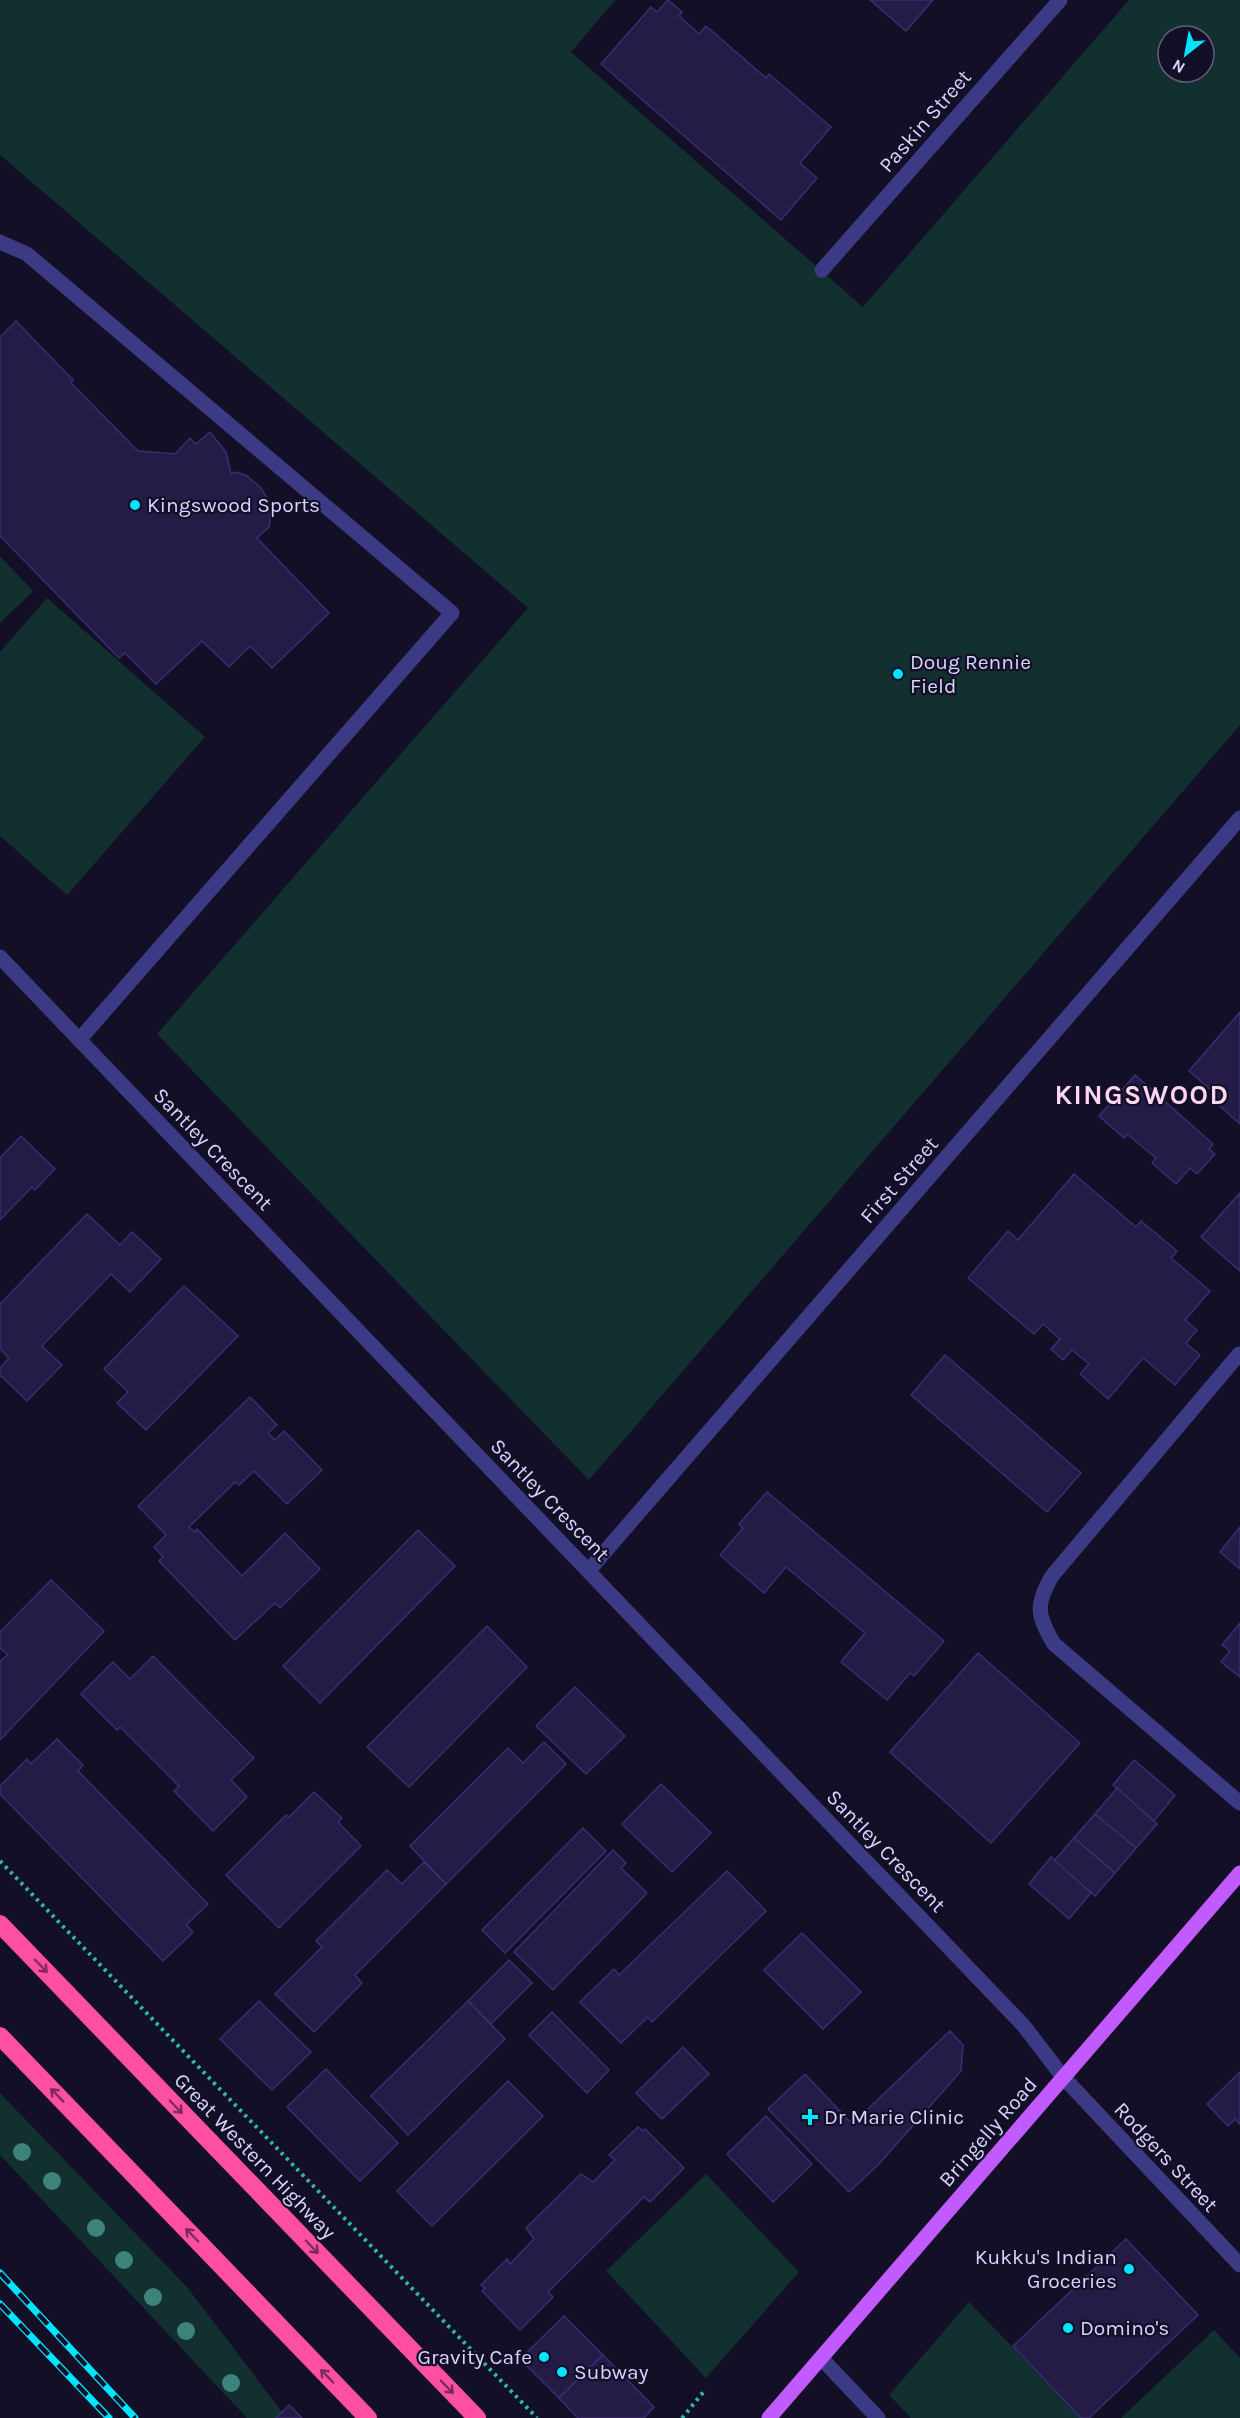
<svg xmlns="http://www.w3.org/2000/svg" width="1240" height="2418" font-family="Karla,sans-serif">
  <rect width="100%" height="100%" fill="#130f26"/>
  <g fill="#12302f" fill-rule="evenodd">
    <path d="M0,0H615L571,52L863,307L1129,0H1240V725L589,1480L157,1034L528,608L0,155ZM1168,36H1204V72H1168Z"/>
    <path d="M0,556L33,591L0,623Z"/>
    <path d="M47,598L205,737L67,895L0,836V652Z"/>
    <path d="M0,2093L187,2287L282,2412L276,2418H247L0,2155Z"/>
    <path d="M706,2174L799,2272L706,2378L606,2271Z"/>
    <path d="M969,2302L1081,2418H911L889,2395Z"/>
    <path d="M1214,2330L1240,2358V2418H1121Z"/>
  </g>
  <g fill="#241b47" stroke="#3b2d73" stroke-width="1.5">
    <path d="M668,0L682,12L679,16L699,34L706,26L766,78L769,74L831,127L800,163L817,178L781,220L601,64L651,7L657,12Z"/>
    <path d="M870,0H933L906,31Z"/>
    <path d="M16,321L73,380L71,383L138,451L175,454L190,438L196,444L210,432L226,452L231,474L237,472L247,476L261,488L269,502L270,522L269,527L257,538L329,613L272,668L250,646L229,667L202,641L156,684L125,653L119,658L0,536V337Z"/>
    <path d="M1240,1012V1124L1216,1103L1220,1098L1189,1071Z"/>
    <path d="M1135,1075L1213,1144L1209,1149L1215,1154L1197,1174L1190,1168L1176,1184L1152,1163L1156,1158L1127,1134L1124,1138L1099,1116Z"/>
    <path d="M21,1136L55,1169L35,1190L32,1187L0,1220V1158Z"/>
    <path d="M1074,1174L1136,1227L1141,1221L1177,1251L1171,1258L1210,1291L1185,1320L1197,1330L1186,1343L1200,1355L1175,1385L1143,1358L1108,1399L1080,1374L1089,1364L1072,1350L1063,1360L1051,1349L1060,1339L1043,1324L1034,1334L968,1278L1008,1231L1018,1240Z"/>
    <path d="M1240,1193V1271L1201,1237Z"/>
    <path d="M87,1214L120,1245L132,1232L161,1259L130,1292L111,1274L42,1346L62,1365L27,1401L0,1375V1368L9,1358L0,1349V1304Z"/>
    <path d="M184,1286L238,1336L146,1430L117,1403L128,1392L104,1369Z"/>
    <path d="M945,1355L1081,1473L1047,1512L911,1395Z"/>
    <path d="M250,1397L277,1425L268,1433L275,1440L284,1431L322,1470L287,1504L254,1471L239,1485L235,1482L189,1527L195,1532L197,1529L242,1576L285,1533L320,1569L280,1608L275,1603L235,1640L159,1561L163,1557L154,1547L166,1535L138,1506Z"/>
    <path d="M767,1492L944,1641L914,1676L910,1673L887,1700L841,1662L865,1633L786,1567L764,1593L720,1555L743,1528L739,1524Z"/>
    <path d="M1240,1527V1569L1220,1552Z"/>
    <path d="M418,1530L455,1566L320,1703L283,1666Z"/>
    <path d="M51,1580L104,1631L0,1740V1661L8,1655L0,1648V1632Z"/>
    <path d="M1240,1623V1677L1221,1662L1230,1651L1222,1645Z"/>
    <path d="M487,1626L527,1667L409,1787L367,1747Z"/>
    <path d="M978,1653L1080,1743L991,1843L890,1752Z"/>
    <path d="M153,1656L254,1758L231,1780L247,1797L213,1831L174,1791L179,1786L120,1727L117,1730L81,1694L113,1662L130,1679Z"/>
    <path d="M575,1687L625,1736L586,1774L536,1726Z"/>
    <path d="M57,1739L83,1765L78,1771L208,1904L186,1925L193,1932L163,1961L0,1794V1786L27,1759L31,1764Z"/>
    <path d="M544,1742L566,1764L446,1884L410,1846L508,1748L523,1763Z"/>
    <path d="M1134,1760L1175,1795L1154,1821L1113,1785Z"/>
    <path d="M661,1784L711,1833L672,1872L622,1824Z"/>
    <path d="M1117,1788L1157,1824L1136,1848L1095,1814Z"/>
    <path d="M314,1792L342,1818L338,1822L361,1846L279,1928L226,1875L286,1815L289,1817Z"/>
    <path d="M1095,1814L1136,1848L1115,1873L1074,1838Z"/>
    <path d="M583,1828L606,1851L505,1953L482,1930Z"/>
    <path d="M1074,1838L1115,1873L1095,1896L1054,1861Z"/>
    <path d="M613,1850L626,1863L621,1868L647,1893L553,1990L514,1952Z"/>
    <path d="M1051,1857L1091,1893L1069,1919L1029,1884Z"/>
    <path d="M424,1862L446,1884L355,1975L362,1983L314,2032L275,1994L322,1947L316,1941L387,1870L402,1884Z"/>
    <path d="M727,1871L766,1911L652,2022L648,2017L621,2043L580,2002L614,1969L619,1975Z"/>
    <path d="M802,1933L861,1992L823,2029L764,1970Z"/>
    <path d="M509,1960L532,1983L491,2024L468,2001Z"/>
    <path d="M259,2001L311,2052L272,2090L220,2039Z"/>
    <path d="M468,2001L505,2039L408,2135L371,2096Z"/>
    <path d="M552,2012L609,2070L587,2093L529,2035Z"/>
    <path d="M950,2031L963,2045L961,2071L879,2164L849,2192L768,2109L805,2074L852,2124Z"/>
    <path d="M683,2047L709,2074L662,2119L636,2093Z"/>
    <path d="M326,2069L398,2143L360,2181L287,2107Z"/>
    <path d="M1240,2072V2124L1235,2119L1228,2126L1207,2104Z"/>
    <path d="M508,2081L543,2116L432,2226L397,2191Z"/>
    <path d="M766,2116L812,2164L773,2202L727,2154Z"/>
    <path d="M638,2127L643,2131L645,2129L684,2168L650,2202L644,2197L548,2292L553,2297L520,2330L482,2291L485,2288L481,2285L507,2259L510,2264L534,2239L526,2228L581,2174L593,2182L615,2160L609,2155Z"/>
    <path d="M1126,2239L1198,2315L1089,2418H1081L1013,2346Z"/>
    <path d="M564,2316L603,2355L559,2398L520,2359Z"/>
    <path d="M603,2355L654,2407L644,2418H578L559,2398Z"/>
    <path d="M289,2405L302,2418H276Z"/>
  </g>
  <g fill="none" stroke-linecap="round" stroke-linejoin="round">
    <g stroke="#2fb8b0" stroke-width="4" stroke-dasharray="3 4.5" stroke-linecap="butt">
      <path d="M0,1861L537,2418"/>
      <path d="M682,2418L706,2389"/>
    </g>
    <g stroke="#3d3a85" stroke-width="15">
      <path d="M0,242L27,254L452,613L79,1040"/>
      <path d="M822,270L1060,0"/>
      <path d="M0,957L1024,2026L1063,2077L1240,2265"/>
      <path d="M1239,1354L1052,1576C1035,1605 1037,1615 1054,1644L1240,1803"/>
      <path d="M589,1570L1240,818"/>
      <path d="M821,2358L878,2418"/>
    </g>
    <path stroke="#c25bff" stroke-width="15" d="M769,2418L1240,1873"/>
    <g stroke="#ff4fa3" stroke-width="18">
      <path d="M0,1924L477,2418"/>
      <path d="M0,2036L368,2418"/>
    </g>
    <defs>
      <g id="rail">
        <path d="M0,2273L135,2418"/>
        <path d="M0,2304L109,2418"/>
      </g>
    </defs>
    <use href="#rail" stroke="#00e5ff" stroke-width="7"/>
    <use href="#rail" stroke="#130f26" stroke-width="4.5" stroke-dasharray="14" stroke-linecap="butt"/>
  </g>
  <g fill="#3d827b">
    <circle cx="22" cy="2152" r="9"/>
    <circle cx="52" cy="2181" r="9"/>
    <circle cx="96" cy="2228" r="9"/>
    <circle cx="124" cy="2260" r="9"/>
    <circle cx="153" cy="2297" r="9"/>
    <circle cx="186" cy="2331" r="9"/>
    <circle cx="231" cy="2383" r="9"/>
  </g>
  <defs><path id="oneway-shaft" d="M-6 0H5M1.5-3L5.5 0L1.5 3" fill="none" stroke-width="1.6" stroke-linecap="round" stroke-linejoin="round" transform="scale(1.5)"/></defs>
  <g stroke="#7d2c5e">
    <use href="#oneway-shaft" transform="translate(41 1966) rotate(46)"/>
    <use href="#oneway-shaft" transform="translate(57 2095) rotate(-134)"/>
    <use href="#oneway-shaft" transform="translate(176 2107) rotate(46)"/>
    <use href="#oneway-shaft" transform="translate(192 2235) rotate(-134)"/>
    <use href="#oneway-shaft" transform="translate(312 2247) rotate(46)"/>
    <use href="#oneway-shaft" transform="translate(327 2376) rotate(-134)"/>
    <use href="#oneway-shaft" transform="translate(447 2387) rotate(46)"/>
  </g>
  <g fill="#00e5ff" stroke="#130f26" stroke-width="2">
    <circle cx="135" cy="505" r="6"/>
    <circle cx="898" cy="674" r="6"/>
    <path d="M807 2108h6v6h6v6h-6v6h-6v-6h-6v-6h6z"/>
    <circle cx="1129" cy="2269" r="6"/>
    <circle cx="1068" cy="2328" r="6"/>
    <circle cx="544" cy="2357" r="6"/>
    <circle cx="562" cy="2372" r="6"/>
  </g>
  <g text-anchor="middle" stroke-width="4.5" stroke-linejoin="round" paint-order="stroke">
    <g font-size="21" fill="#d9d4ff" stroke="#130f26">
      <text transform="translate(925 121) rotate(-49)" y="7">Paskin Street</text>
      <text transform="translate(213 1149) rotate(46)" y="7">Santley Crescent</text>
      <text transform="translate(899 1180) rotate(-49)" y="7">First Street</text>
      <text transform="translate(550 1500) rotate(46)" y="7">Santley Crescent</text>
      <text transform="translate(886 1851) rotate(46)" y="7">Santley Crescent</text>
      <text transform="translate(988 2132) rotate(-49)" y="7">Bringelly Road</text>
      <text transform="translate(255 2156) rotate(46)" y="7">Great Western Highway</text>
      <text transform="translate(1166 2157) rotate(47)" y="7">Rodgers Street</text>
    </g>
    <g font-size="21" fill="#d9d4ff" stroke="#130f26" text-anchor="start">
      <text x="147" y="512">Kingswood Sports</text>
      <text x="910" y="669">Doug Rennie<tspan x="910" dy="24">Field</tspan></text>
      <text x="824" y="2124">Dr Marie Clinic</text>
      <text x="1117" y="2264" text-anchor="end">Kukku's Indian<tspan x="1117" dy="24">Groceries</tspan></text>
      <text x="1080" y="2335">Domino's</text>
      <text x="532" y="2364" text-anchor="end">Gravity Cafe</text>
      <text x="574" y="2379">Subway</text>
    </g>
    <g font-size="27" font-weight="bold" letter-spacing="1.5" fill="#ffd6f0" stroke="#130f26">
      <text x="1142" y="1104">KINGSWOOD</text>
    </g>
  </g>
  <g transform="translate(1186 54) rotate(211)"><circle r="28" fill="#130f26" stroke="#625e7d" stroke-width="1.5"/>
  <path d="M0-4.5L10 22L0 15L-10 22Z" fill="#00e5ff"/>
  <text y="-9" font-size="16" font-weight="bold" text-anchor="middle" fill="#d9d4ff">N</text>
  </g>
</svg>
